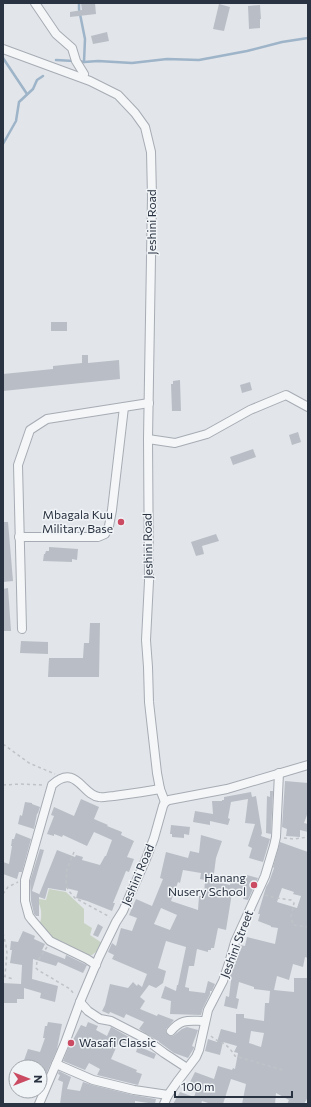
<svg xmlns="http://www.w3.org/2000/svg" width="311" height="1107" font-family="Commissioner,sans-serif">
  <rect width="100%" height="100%" fill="#e2e5ea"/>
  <path fill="#c8d3c3" d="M49,889L66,892L84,909V923L92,928L90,935L102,943L97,951L92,955H82L55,944L39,925C42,920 42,909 39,904V899L46,900Z"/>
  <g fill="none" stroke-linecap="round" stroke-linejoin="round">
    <g stroke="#9eb4c8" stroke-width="2.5">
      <path d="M79,3V9L85,39L84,62"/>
      <path d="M3,58L27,94"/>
      <path d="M56,60L74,61"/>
      <path d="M79,61L84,62L98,61L132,63L167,59L199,60L247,51L282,42L308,38"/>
      <path d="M3,144L16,121L19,102L33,89L37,80L43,76"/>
    </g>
  </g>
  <g fill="#b9bec6" fill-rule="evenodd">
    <path d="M81,3H95L96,14L70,17V12L82,10Z"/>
    <path d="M219,4L230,7L224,31L213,29Z"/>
    <path d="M260,5L261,19H260V28L249,29L248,6Z"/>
    <path d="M107,32L109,41L93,44L91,36Z"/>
    <rect x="51" y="322" width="16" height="9"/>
    <path d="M82,355H88V363L119,360L120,379L3,391V374L53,369V366L82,363Z"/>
    <path d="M180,380L181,411H172L171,384H173V381Z"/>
    <path d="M250,382L252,390L242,393L240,385Z"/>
    <path d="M298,432L301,442L292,445L289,435Z"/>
    <path d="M253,449L256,457L233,465L230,457Z"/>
    <path d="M3,522H8L13,581L3,582Z"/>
    <path d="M216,534L219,541L202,546L204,554L196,556L191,542Z"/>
    <path d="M49,547L78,549L77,560L72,559V562L43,561L44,554H45L46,551H49Z"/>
    <path d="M8,588L11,631H3V589Z"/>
    <path d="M90,623H100L99,677H48L49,658H83L84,643H89Z"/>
    <path d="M21,641L48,642V654L20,653Z"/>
    <path d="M285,781L308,783V812L304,823L308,824V832L300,830V837L286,836L287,829L282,827Z"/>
    <path d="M270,791H273L271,834L266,833L267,796L270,797Z"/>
    <path d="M251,792L252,797L256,796L262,833L261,836L270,839L263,862L249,858L252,848L248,846L255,824L245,823L248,799L231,802L228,818L230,819L228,825L210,821V825L193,822L195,811L213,814L212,801H222V800H224V797Z"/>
    <path d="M81,799L99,807L94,819L108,825L107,826L122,832L121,835L134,841L127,857L134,859L129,872L126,871L113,903H115L112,911L87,901L76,898L78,891L66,888V891L48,888L45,899L39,897V916H36L34,914L31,901L30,881L40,849L44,850L32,891L39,894V895L57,850L75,857L76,855L83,857L82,860L100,865L105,856H106L112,840L94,832L87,846L63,835L62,837L54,834V836L47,834L54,816L51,815L54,807L74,816Z"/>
    <path d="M25,802L32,803V804L40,807L38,813L37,814L34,829L18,824L20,815L22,816Z"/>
    <path d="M171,825L190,827L189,835L184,834V838L172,837V834H170Z"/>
    <path d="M16,833L31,839L22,872H19L17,879L3,874V862L9,864L12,846H11L12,839H14Z"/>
    <path d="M201,835L222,841L216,858L213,881L230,885L233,875L244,879H245L247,875L258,878L248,900L243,899L244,896L232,893L226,930L218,928L214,948H211V950H208V952L197,949L194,966H189L185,987L189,988V991L205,993L208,981L215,984L212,991H210V994L203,1008L201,1015L170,1014L171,1001L161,998L165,986L176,991L177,985H178L186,947L166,941L158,968L166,971L163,983L156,988L149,985L140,997L145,1001L140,1009L157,1016L158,1014L174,1020L166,1029V1032L168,1035L173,1036L182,1029L187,1027L198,1030L192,1046L194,1047V1048L188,1058L174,1053L159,1042V1041L156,1040L139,1029L144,1022L126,1014L124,1018L110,1012L109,1014L102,1011L105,1005L110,984L128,988L133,982L137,986L138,984L142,987L147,974L112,959L114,955L108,952L112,943L116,946L121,928L132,931L137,918L129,915L136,899L152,906L163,879L160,878L166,852L188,858L190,851L199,853ZM183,870L201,873L200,879L205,880L204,896H199L198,910L171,901L178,882L180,883ZM161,908L177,915L170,930L154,924Z"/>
    <path d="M280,842L308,852V958L305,957L303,967L293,964L289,980L277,976L274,990L294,992V978H307V980H308V1097L304,1104H287L289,1100L276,1093L275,1104H242L246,1084L231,1079L223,1104H211L202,1101L201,1104H173L180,1092L194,1097L198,1086L190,1082L195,1072L214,1079L218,1066L232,1070L233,1068L235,1069L238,1053L234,1052L237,1046L223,1042L220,1055L205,1051L208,1039L217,1042L221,1029L236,1033V1014H244V1018L264,1021L265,1003H269L270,991L254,989V987L239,982L236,998L239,999L237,1009L224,1006L226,996L229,997L231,980L229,979L240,945L245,946L247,937L275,944L278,928L271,927V926L258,921L260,914H258L266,887L269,882L274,868L273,867ZM282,888L294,892L293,894L301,896L297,908L277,902ZM251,1031L264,1033L261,1047L249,1043Z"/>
    <path d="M98,924L103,927L98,937L93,935Z"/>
    <path d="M23,931L35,936L34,939L45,944L42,950L65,959L66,955L87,965L83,973L58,962L56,966L33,959L32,979L58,986L55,1002L40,998L41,993L24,988V999H17V1003H3V983L21,984L22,965L10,963L12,950H10L11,941L18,942Z"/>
    <path d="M48,1022L62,1024L57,1049L40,1088V1067H37L23,1063L28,1049L40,1052L45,1038H43L45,1026H47Z"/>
    <path d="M88,1022L98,1026L96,1030L107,1036L111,1027L129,1037L126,1044L119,1041L111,1059L137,1070L136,1072L142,1074L138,1085L97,1075L100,1069L89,1063L85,1070L63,1061L72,1039L73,1040L81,1025L86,1027Z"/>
    <path d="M138,1046L156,1054L154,1059L136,1052Z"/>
    <path d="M59,1071L71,1077L67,1089L80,1091L83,1082L92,1085L133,1095L156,1099L155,1104L135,1101V1104H60L63,1082L58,1080L60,1075L58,1074Z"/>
  </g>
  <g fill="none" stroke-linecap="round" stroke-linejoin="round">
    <defs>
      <g id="minor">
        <path d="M35,3L56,34L72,48L76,61L84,74"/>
        <path d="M3,49L90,81L118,95L135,113L145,127L151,152L152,197L148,439L149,581L146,640L148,667L149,702L157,773L160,789L165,802"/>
        <path d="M148,439L175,443L207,434L250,410L286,395L308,407"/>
        <path d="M19,537H98L105,534L109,526L112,510L124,407"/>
        <path d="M22,629L18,465L30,430L47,419L149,403"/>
        <path d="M165,802L169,800L227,789L308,765"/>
        <path d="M96,965L87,959L50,941L32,920L29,916L25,901V880L52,785C76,763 82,795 99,797C103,798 109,796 114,796C129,794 144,792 160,789"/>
        <path d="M80,1002L88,1011L100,1019L111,1021L144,1038L164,1053L187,1068"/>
        <path d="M171,1031C182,1018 189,1021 205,1021"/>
        <path d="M56,1064L93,1080L134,1090L168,1095"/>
        <path d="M39,1104L65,1043L80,1002L99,957L116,922L123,911L146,859L154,838L163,806L165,802"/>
        <path d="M164,1104L168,1095L177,1082L196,1057L199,1050L208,1010L223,981L229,963L235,942L265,876L274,846L276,837L279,773"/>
      </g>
    </defs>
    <use href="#minor" stroke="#a7acb4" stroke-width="10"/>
    <g stroke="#bfc3c8" stroke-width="1.5" stroke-dasharray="3 3" stroke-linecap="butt">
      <path d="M3,744L29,763L55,774"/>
      <path d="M3,785L21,784L44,785"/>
      <path d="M284,838L294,839L308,837"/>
      <path d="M74,852L67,869L66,883L68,890L75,898L110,917"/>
      <path d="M3,894L8,887L18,882"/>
      <path d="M265,895L277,898L291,900L294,903L291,917L293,925L308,927"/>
      <path d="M3,933L6,946L7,953L5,976"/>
      <path d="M47,947L37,962L36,968L38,970L70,989L74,994"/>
      <path d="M3,976L13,979"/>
      <path d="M211,1036C215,1040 219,1041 223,1043C228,1046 232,1051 235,1056L283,1070"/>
    </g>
    <use href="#minor" stroke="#f4f6f8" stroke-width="8"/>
  </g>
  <g fill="#ca4b62" stroke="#f1f4f7" stroke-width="1.5">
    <circle cx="121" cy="522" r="4"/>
    <circle cx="254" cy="885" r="4"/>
    <circle cx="71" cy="1043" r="4"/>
  </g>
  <g text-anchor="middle" stroke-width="3" stroke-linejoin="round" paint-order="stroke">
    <g font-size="12" fill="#2a3341" stroke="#f1f4f7">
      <text transform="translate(152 222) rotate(-90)" y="4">Jeshini Road</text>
      <text transform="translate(148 546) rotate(-91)" y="4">Jeshini Road</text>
      <text transform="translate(138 875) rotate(-67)" y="4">Jeshini Road</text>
      <text transform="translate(237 944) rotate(-69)" y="4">Jeshini Street</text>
    </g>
    <g font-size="12" fill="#2a3341" stroke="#f1f4f7" text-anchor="end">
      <text x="113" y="519">Mbagala Kuu<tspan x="113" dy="14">Military Base</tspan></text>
      <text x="246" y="882">Hanang<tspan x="246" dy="14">Nusery School</tspan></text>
      <text x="79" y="1047" text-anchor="start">Wasafi Classic</text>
    </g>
  </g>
  <rect width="311" height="1107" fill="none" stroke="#2a3341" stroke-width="8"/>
  <g transform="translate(28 1079) rotate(90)"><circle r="19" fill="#f1f4f7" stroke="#a1a7ae"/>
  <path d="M0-3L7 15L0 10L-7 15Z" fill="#ca4b62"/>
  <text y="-6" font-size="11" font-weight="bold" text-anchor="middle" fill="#2a3341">N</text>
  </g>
  <path d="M175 1091v6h117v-6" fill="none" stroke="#2a3341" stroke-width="2"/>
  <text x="181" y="1091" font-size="12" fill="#2a3341" stroke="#f1f4f7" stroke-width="3" paint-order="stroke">100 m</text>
</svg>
